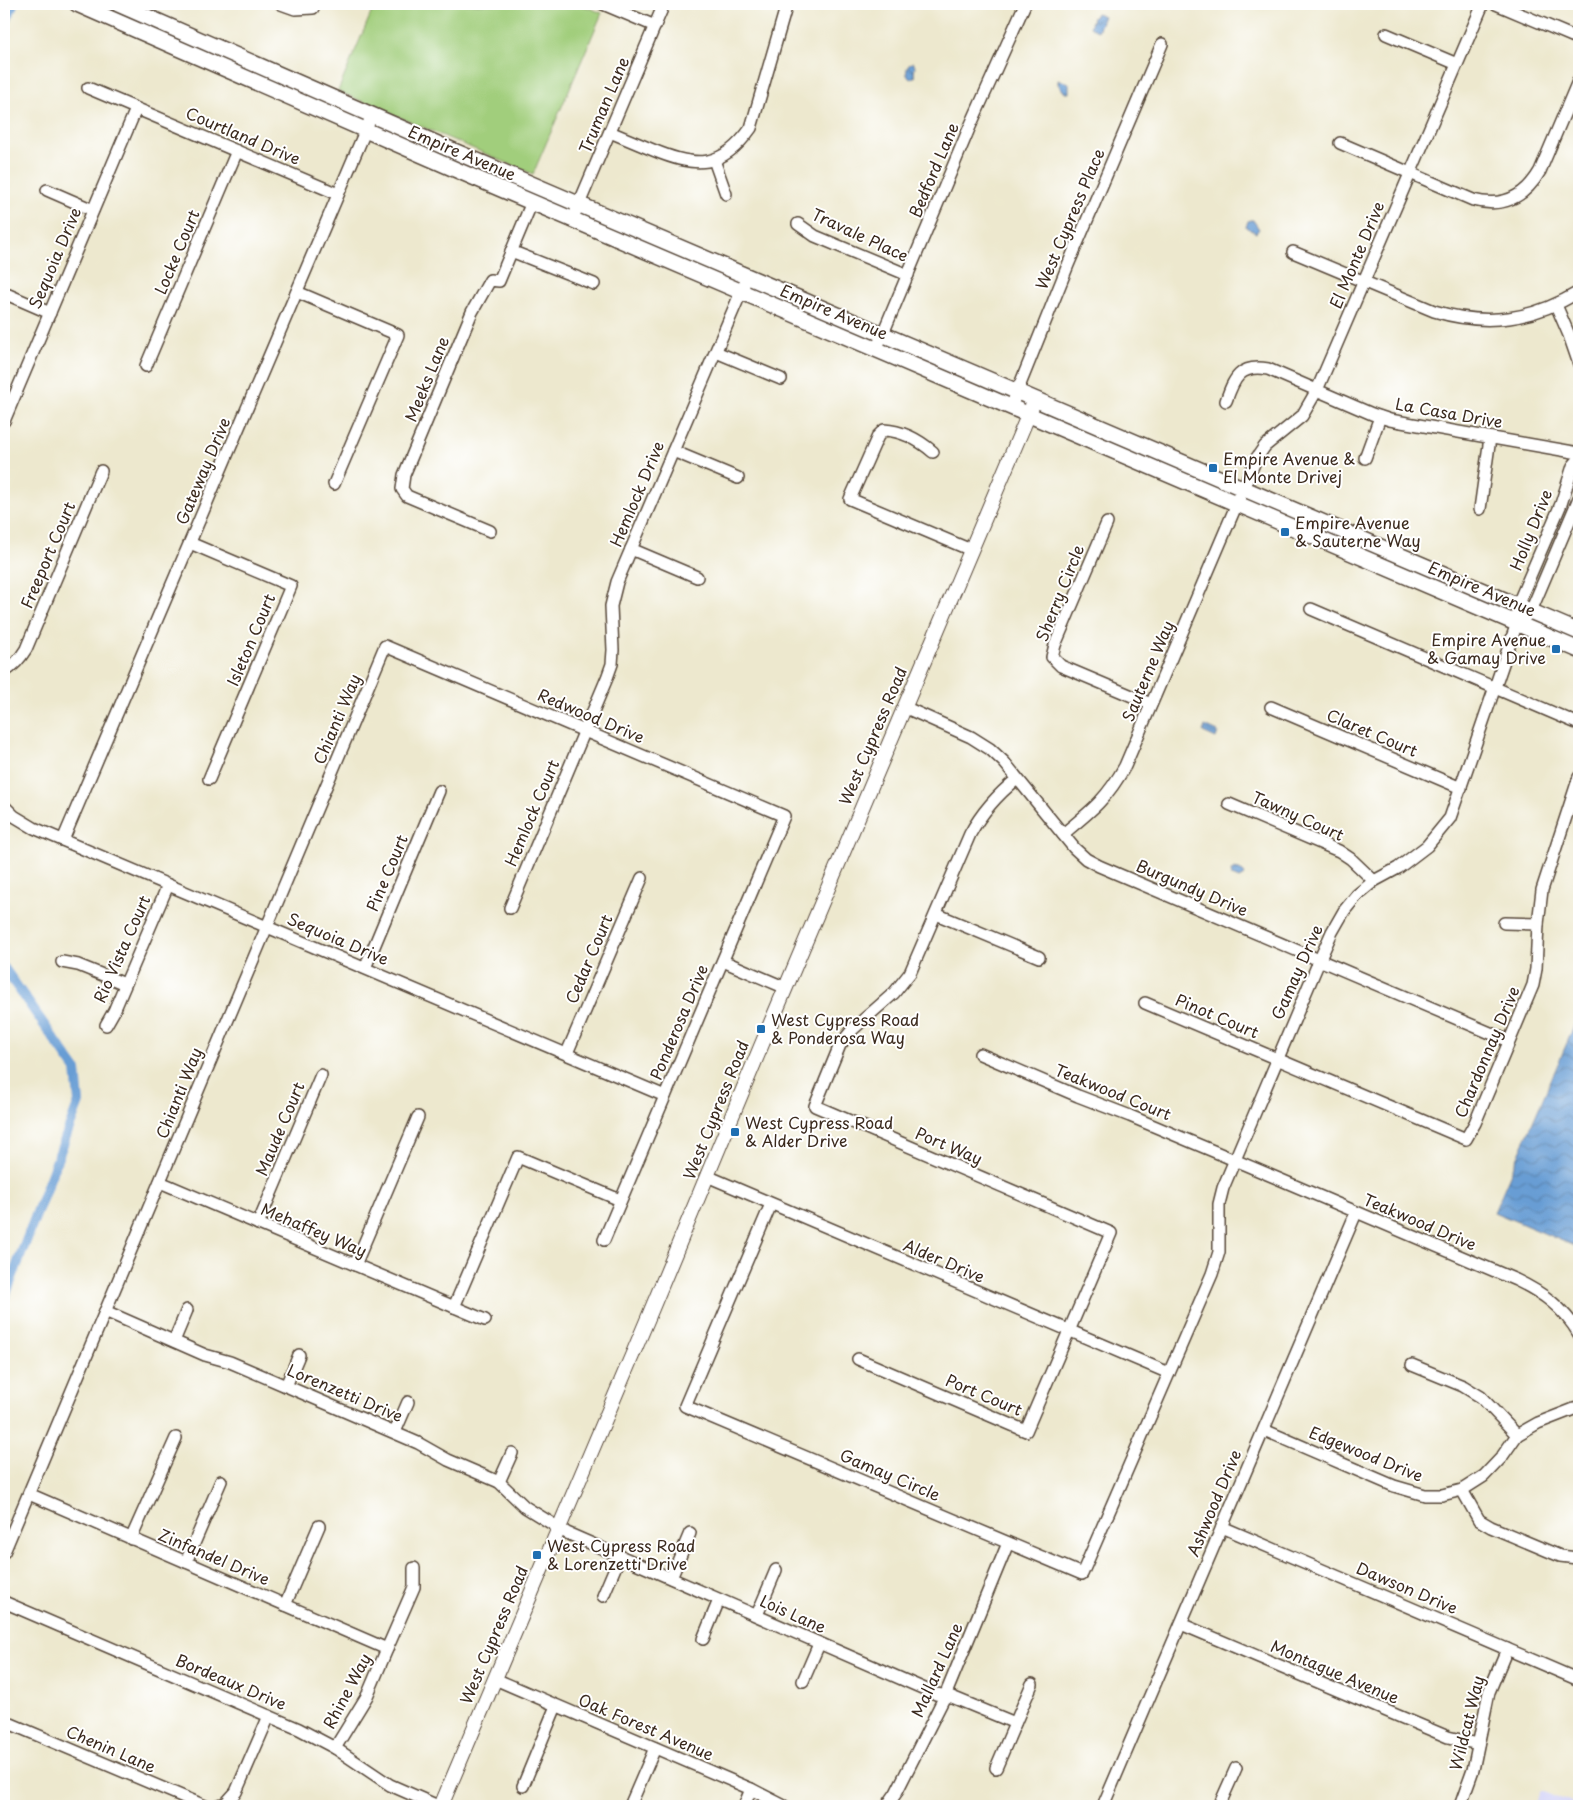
<svg xmlns="http://www.w3.org/2000/svg" width="1583" height="1810" font-family="'Playpen Sans',sans-serif">
  <defs>
    <pattern id="water-waves" width="16" height="10" patternUnits="userSpaceOnUse" patternTransform="scale(1.25)"><rect width="16" height="10" fill="#689dd4"/><path d="M0 5q4-4 8 0t8 0" fill="none" stroke="#5780ab"/></pattern>
  </defs>
  <rect width="100%" height="100%" fill="#fff"/>
  <filter id="ink" filterUnits="userSpaceOnUse"><feTurbulence type="fractalNoise" baseFrequency=".02" numOctaves="2"/><feDisplacementMap in="SourceGraphic" scale="10" xChannelSelector="R" yChannelSelector="G"/><feConvolveMatrix kernelMatrix="1 2 1 2 8 2 1 2 1" color-interpolation-filters="sRGB"/></filter>
  <filter id="wash" filterUnits="userSpaceOnUse"><feTurbulence type="fractalNoise" baseFrequency=".0096" numOctaves="4" result="noise"/><feDisplacementMap in="SourceGraphic" scale="20" xChannelSelector="R" yChannelSelector="G"/><feGaussianBlur stdDeviation="1.12" result="paint"/><feColorMatrix in="noise" values="0 0 0 0 0 0 0 0 0 0 0 0 0 0 0 0 0 1.4 0 .05"/><feComposite in="paint" operator="in"/></filter>
  <g filter="url(#wash)">
    <rect width="100%" height="100%" fill="#ede8ce"/>
    <path fill="#d7d7f8" d="M1541,1790L1579,1806H1534Z"/>
    <path fill="#a1ce7c" stroke="#6e7c4d" d="M375,4H579L602,13L533,174L338,91Z"/>
    <g fill="url(#water-waves)" stroke="#526479">
      <path d="M1096,13L1104,16L1098,31L1090,27L1093,17H1094Z"/>
      <path d="M913,62L915,66L914,75L916,76L910,79C904,74 906,65 913,62Z"/>
      <path d="M1058,80L1069,83V93H1065L1058,84Z"/>
      <path d="M1250,220H1253L1259,229L1256,233L1246,227L1248,221Z"/>
      <path d="M1205,726L1218,732L1216,738L1203,732Z"/>
      <path d="M1235,868L1243,872L1245,874L1243,877L1239,879L1232,876L1231,871Z"/>
      <path d="M1579,1015V1248L1494,1212Z"/>
    </g>
    <g fill="none" stroke-linecap="round" stroke-linejoin="round">
      <g stroke="#689dd4" stroke-width="10">
        <path d="M4,26L13,4"/>
        <path d="M4,968L76,1070L79,1102L4,1299"/>
      </g>
    </g>
  </g>
  <g filter="url(#ink)">
    <g fill="none" stroke-linecap="round" stroke-linejoin="round">
      <defs>
        <g id="minor">
          <path d="M281,4L295,9L313,8"/>
          <path d="M603,4L655,26"/>
          <path d="M1496,4L1579,39"/>
          <path d="M1386,34L1457,64"/>
          <path d="M88,88L338,194"/>
          <path d="M610,132C624,138 639,144 653,150C696,168 722,169 751,128L787,4"/>
          <path d="M1340,143L1473,200C1503,208 1525,197 1540,171L1579,79"/>
          <path d="M714,160L726,194"/>
          <path d="M47,190L93,210"/>
          <path d="M576,211L664,4"/>
          <path d="M798,224L815,236L908,275"/>
          <path d="M511,251L594,284"/>
          <path d="M1293,252L1434,311C1487,327 1532,320 1579,292"/>
          <path d="M297,292L398,335L334,484"/>
          <path d="M4,293L50,313"/>
          <path d="M1556,305L1569,335L1579,364"/>
          <path d="M876,350L968,131L1025,4"/>
          <path d="M716,352L781,379"/>
          <path d="M146,366L237,151"/>
          <path d="M1226,401C1234,378 1240,364 1268,369L1372,414L1390,420L1579,453"/>
          <path d="M1011,407L1068,265L1162,44"/>
          <path d="M4,421L136,109"/>
          <path d="M673,451L738,478"/>
          <path d="M933,452C918,439 903,431 884,430L878,436L850,499L971,550"/>
          <path d="M1365,458L1380,417"/>
          <path d="M1480,509L1490,438"/>
          <path d="M1107,523L1055,645L1052,657L1061,666L1151,704"/>
          <path d="M490,531L407,496L402,489L404,475L472,312L490,280L499,281L532,202"/>
          <path d="M190,543L291,586L209,779"/>
          <path d="M631,549L697,577"/>
          <path d="M1311,609L1579,724"/>
          <path d="M1526,616L1531,611L1579,498"/>
          <path d="M4,672C14,666 20,659 26,649L101,471"/>
          <path d="M904,707L971,737L990,749L1004,762L1074,848L1086,859L1099,866L1509,1041"/>
          <path d="M1271,707L1461,788"/>
          <path d="M1229,804L1339,851L1351,859L1374,881"/>
          <path d="M4,806L14,816L34,828L665,1096"/>
          <path d="M1063,834C1091,811 1107,799 1125,766L1256,459L1265,446L1302,416L1317,390L1483,4"/>
          <path d="M63,840L372,115"/>
          <path d="M510,908L607,678L612,664L613,650L611,606L617,582L744,285"/>
          <path d="M936,914L1039,957"/>
          <path d="M1504,923L1538,924"/>
          <path d="M723,961L786,988"/>
          <path d="M62,962L78,965L125,984"/>
          <path d="M365,968L439,791"/>
          <path d="M1145,1003L1466,1139L1475,1123L1533,985L1536,969L1538,924L1542,890L1579,777"/>
          <path d="M106,1025L114,1011L168,885"/>
          <path d="M567,1053L642,878"/>
          <path d="M980,1054L1078,1096L1130,1116L1225,1156L1516,1280C1543,1293 1564,1308 1579,1334"/>
          <path d="M707,1176L1169,1373"/>
          <path d="M160,1182L485,1320"/>
          <path d="M771,1204L685,1406L1082,1574L1212,1274L1219,1252V1204L1223,1188L1320,959L1332,932L1344,911L1357,895L1374,881L1398,868L1427,846L1450,818L1517,623V606L1561,504L1573,466L1579,459"/>
          <path d="M258,1224L321,1075"/>
          <path d="M355,1265L418,1117"/>
          <path d="M454,1307L518,1157L620,1200"/>
          <path d="M105,1311L205,1355L230,1362L286,1386L418,1443L448,1460L499,1482L525,1507L567,1533L936,1694L952,1697L1015,1723"/>
          <path d="M174,1341L187,1310"/>
          <path d="M858,1359L1026,1431L1111,1233L815,1106L840,1045L853,1029L894,993L910,973L970,834C982,812 997,795 1017,779"/>
          <path d="M1412,1365L1463,1386L1481,1397L1517,1435"/>
          <path d="M286,1386L299,1355"/>
          <path d="M1264,1430L1394,1486L1425,1495H1442L1462,1490L1484,1476L1501,1458L1517,1435L1538,1423L1579,1407"/>
          <path d="M395,1432L408,1402"/>
          <path d="M499,1482L512,1453"/>
          <path d="M1462,1490L1479,1520L1491,1527L1560,1556L1577,1558"/>
          <path d="M29,1494L387,1649"/>
          <path d="M1222,1527L1579,1680"/>
          <path d="M131,1539L176,1438"/>
          <path d="M4,1552L385,646L784,816L604,1240"/>
          <path d="M186,1562L221,1481"/>
          <path d="M671,1578L690,1533"/>
          <path d="M603,1596L620,1556"/>
          <path d="M4,1602L299,1729L335,1748L390,1785L438,1806"/>
          <path d="M285,1605L319,1526"/>
          <path d="M757,1615L776,1570"/>
          <path d="M1181,1624L1448,1737L1478,1744"/>
          <path d="M703,1639L719,1600"/>
          <path d="M495,1679L751,1789L784,1806"/>
          <path d="M803,1681L819,1644"/>
          <path d="M4,1721L205,1806"/>
          <path d="M335,1748L367,1696L387,1649L414,1587V1568"/>
          <path d="M996,1768L1032,1684"/>
          <path d="M523,1786L556,1706"/>
          <path d="M216,1806L226,1803L236,1792L269,1716"/>
          <path d="M630,1806L655,1748"/>
          <path d="M744,1806L751,1789"/>
          <path d="M887,1806L896,1793L945,1696L1008,1543"/>
          <path d="M1103,1806L1356,1213"/>
          <path d="M1219,1806L1236,1768"/>
          <path d="M1460,1806L1473,1770L1489,1692L1507,1649"/>
        </g>
        <path id="tertiary" d="M441,1806L648,1318L767,1032L1033,404"/>
        <g id="secondary">
          <path d="M77,4L459,171L1579,650"/>
          <path d="M118,4L447,148L1579,632"/>
        </g>
      </defs>
      <use href="#minor" stroke="#564638" stroke-width="14"/>
      <use href="#tertiary" stroke="#564638" stroke-width="16"/>
      <use href="#secondary" stroke="#564638" stroke-width="18"/>
      <use href="#minor" stroke="#fff" stroke-width="11"/>
      <use href="#tertiary" stroke="#fff" stroke-width="14"/>
      <use href="#secondary" stroke="#fff" stroke-width="15"/>
    </g>
  </g>
  <g fill="#1f6fb2" stroke="#fff" stroke-width="2">
    <rect x="1208" y="463" width="10" height="10" rx="2.5"/>
    <rect x="1280" y="527" width="10" height="10" rx="2.5"/>
    <rect x="1551" y="644" width="10" height="10" rx="2.5"/>
    <rect x="756" y="1024" width="10" height="10" rx="2.5"/>
    <rect x="730" y="1127" width="10" height="10" rx="2.5"/>
    <rect x="532" y="1550" width="10" height="10" rx="2.5"/>
  </g>
  <g text-anchor="middle" stroke-width="4" stroke-linejoin="round" paint-order="stroke">
    <g font-size="16" fill="#3b2a1e" stroke="#fff">
      <text transform="translate(604 105) rotate(-67)" y="6">Truman Lane</text>
      <text transform="translate(243 136) rotate(23)" y="6">Courtland Drive</text>
      <text transform="translate(462 153) rotate(23)" y="6">Empire Avenue</text>
      <text transform="translate(934 170) rotate(-67)" y="6">Bedford Lane</text>
      <text transform="translate(1070 219) rotate(-67)" y="6">West Cypress Place</text>
      <text transform="translate(860 235) rotate(25)" y="6">Travale Place</text>
      <text transform="translate(177 252) rotate(-67)" y="6">Locke Court</text>
      <text transform="translate(1357 255) rotate(-67)" y="6">El Monte Drive</text>
      <text transform="translate(55 258) rotate(-67)" y="6">Sequoia Drive</text>
      <text transform="translate(834 312) rotate(23)" y="6">Empire Avenue</text>
      <text transform="translate(427 379) rotate(-68)" y="6">Meeks Lane</text>
      <text transform="translate(1449 413) rotate(10)" y="6">La Casa Drive</text>
      <text transform="translate(203 471) rotate(-67)" y="6">Gateway Drive</text>
      <text transform="translate(637 494) rotate(-67)" y="6">Hemlock Drive</text>
      <text transform="translate(1531 530) rotate(-68)" y="6">Holly Drive</text>
      <text transform="translate(48 555) rotate(-67)" y="6">Freeport Court</text>
      <text transform="translate(1482 589) rotate(23)" y="6">Empire Avenue</text>
      <text transform="translate(1060 593) rotate(-68)" y="6">Sherry Circle</text>
      <text transform="translate(251 640) rotate(-67)" y="6">Isleton Court</text>
      <text transform="translate(1148 671) rotate(-67)" y="6">Sauterne Way</text>
      <text transform="translate(591 716) rotate(23)" y="6">Redwood Drive</text>
      <text transform="translate(337 719) rotate(-67)" y="6">Chianti Way</text>
      <text transform="translate(1372 733) rotate(23)" y="6">Claret Court</text>
      <text transform="translate(873 736) rotate(-67)" y="6">West Cypress Road</text>
      <text transform="translate(532 813) rotate(-67)" y="6">Hemlock Court</text>
      <text transform="translate(1298 816) rotate(24)" y="6">Tawny Court</text>
      <text transform="translate(387 873) rotate(-67)" y="6">Pine Court</text>
      <text transform="translate(1192 888) rotate(23)" y="6">Burgundy Drive</text>
      <text transform="translate(338 939) rotate(23)" y="6">Sequoia Drive</text>
      <text transform="translate(122 949) rotate(-66)" y="6">Rio Vista Court</text>
      <text transform="translate(589 959) rotate(-67)" y="6">Cedar Court</text>
      <text transform="translate(1297 972) rotate(-66)" y="6">Gamay Drive</text>
      <text transform="translate(1217 1016) rotate(23)" y="6">Pinot Court</text>
      <text transform="translate(679 1022) rotate(-67)" y="6">Ponderosa Drive</text>
      <text transform="translate(1487 1052) rotate(-67)" y="6">Chardonnay Drive</text>
      <text transform="translate(1113 1092) rotate(22)" y="6">Teakwood Court</text>
      <text transform="translate(179 1093) rotate(-68)" y="6">Chianti Way</text>
      <text transform="translate(716 1110) rotate(-68)" y="6">West Cypress Road</text>
      <text transform="translate(280 1129) rotate(-67)" y="6">Maude Court</text>
      <text transform="translate(949 1146) rotate(23)" y="6">Port Way</text>
      <text transform="translate(1420 1222) rotate(23)" y="6">Teakwood Drive</text>
      <text transform="translate(314 1230) rotate(23)" y="6">Mehaffey Way</text>
      <text transform="translate(944 1261) rotate(23)" y="6">Alder Drive</text>
      <text transform="translate(345 1393) rotate(23)" y="6">Lorenzetti Drive</text>
      <text transform="translate(984 1395) rotate(23)" y="6">Port Court</text>
      <text transform="translate(1366 1454) rotate(22)" y="6">Edgewood Drive</text>
      <text transform="translate(890 1475) rotate(23)" y="6">Gamay Circle</text>
      <text transform="translate(1214 1503) rotate(-67)" y="6">Ashwood Drive</text>
      <text transform="translate(214 1557) rotate(23)" y="6">Zinfandel Drive</text>
      <text transform="translate(1407 1588) rotate(23)" y="6">Dawson Drive</text>
      <text transform="translate(793 1614) rotate(24)" y="6">Lois Lane</text>
      <text transform="translate(494 1635) rotate(-67)" y="6">West Cypress Road</text>
      <text transform="translate(937 1670) rotate(-66)" y="6">Mallard Lane</text>
      <text transform="translate(1335 1672) rotate(23)" y="6">Montague Avenue</text>
      <text transform="translate(231 1682) rotate(23)" y="6">Bordeaux Drive</text>
      <text transform="translate(347 1691) rotate(-62)" y="6">Rhine Way</text>
      <text transform="translate(1467 1723) rotate(-76)" y="6">Wildcat Way</text>
      <text transform="translate(646 1727) rotate(23)" y="6">Oak Forest Avenue</text>
      <text transform="translate(111 1749) rotate(23)" y="6">Chenin Lane</text>
    </g>
    <g font-size="16" fill="#3b2a1e" stroke="#fff" text-anchor="start">
      <text x="1223" y="465">Empire Avenue &amp;<tspan x="1223" dy="18">El Monte Drivej</tspan></text>
      <text x="1295" y="529">Empire Avenue<tspan x="1295" dy="18">&amp; Sauterne Way</tspan></text>
      <text x="1546" y="646" text-anchor="end">Empire Avenue<tspan x="1546" dy="18">&amp; Gamay Drive</tspan></text>
      <text x="771" y="1026">West Cypress Road<tspan x="771" dy="18">&amp; Ponderosa Way</tspan></text>
      <text x="745" y="1129">West Cypress Road<tspan x="745" dy="18">&amp; Alder Drive</tspan></text>
      <text x="547" y="1552">West Cypress Road<tspan x="547" dy="18">&amp; Lorenzetti Drive</tspan></text>
    </g>
  </g>
  <rect width="1583" height="1810" fill="none" stroke="#fff" stroke-width="20"/>
</svg>
